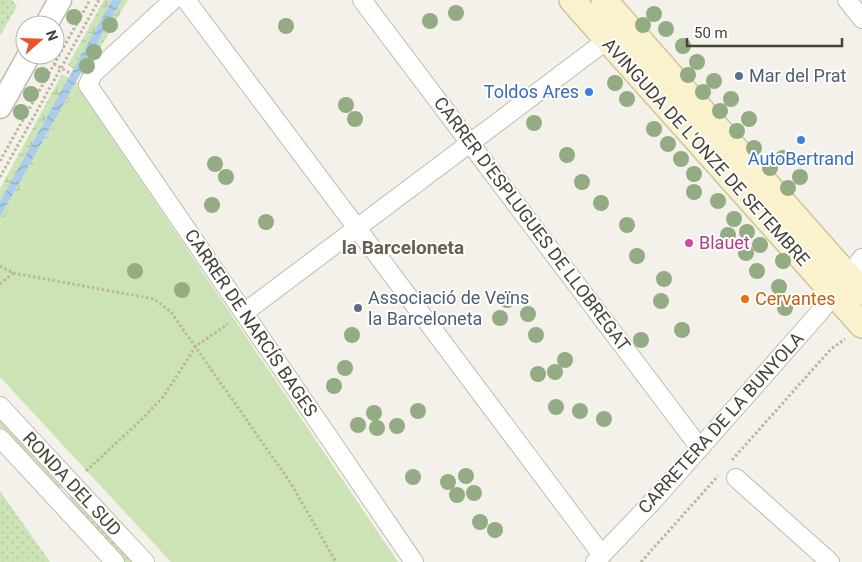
<svg xmlns="http://www.w3.org/2000/svg" width="862" height="562" font-family="Roboto,sans-serif">
  <defs>
    <pattern id="grass-dots" width="8" height="8" patternUnits="userSpaceOnUse" patternTransform="scale(1.25)"><rect width="8" height="8" fill="#cce4b5"/><path d="M2 2h.1M6 6h.1" fill="none" stroke="#b1c59c" stroke-width="1.8" stroke-linecap="round"/></pattern>
    <pattern id="wetland-marsh" width="20" height="14" patternUnits="userSpaceOnUse" patternTransform="scale(1.25)"><rect width="20" height="14" fill="#cce4b5"/><path d="M1 5h8M5 5V1M11 12h8M15 12V8" fill="none" stroke="#b1c59c"/></pattern>
    <pattern id="water-waves" width="16" height="10" patternUnits="userSpaceOnUse" patternTransform="scale(1.25)"><rect width="16" height="10" fill="#abcdeb"/><path d="M0 5q4-4 8 0t8 0" fill="none" stroke="#8da8bf"/></pattern>
  </defs>
  <rect width="100%" height="100%" fill="#f3f1e9"/>
  <g fill="url(#grass-dots)">
    <path d="M0,0H12L17,6L0,36Z"/>
    <path d="M0,415L64,484L58,490L0,427Z"/>
    <path d="M0,491L50,562H0Z"/>
    <path d="M73,494L136,562H124L67,500Z"/>
  </g>
  <g fill="url(#wetland-marsh)">
    <path d="M104,0H112L74,69L68,65Z"/>
    <path d="M122,0H128L84,76L81,74Z"/>
    <path d="M62,74L69,78L0,201V189Z"/>
    <path d="M76,82L78,84L0,226V217Z"/>
  </g>
  <path fill="#cce4b5" d="M77,86L398,562H171L0,377V226Z"/>
  <path fill="url(#water-waves)" d="M112,0H122L0,217V201Z"/>
  <g fill="none" stroke-linecap="round" stroke-linejoin="round">
    <defs>
      <g id="minor">
        <path d="M173,0L93,74L88,85L414,562"/>
        <path d="M186,0L602,555"/>
        <path d="M362,0L700,448"/>
        <path d="M847,0L862,19"/>
        <path d="M245,312L607,40"/>
        <path d="M0,406L145,562"/>
        <path d="M0,438L115,562"/>
        <path d="M736,478L830,562"/>
        <path d="M595,562L653,501L819,313L862,258"/>
      </g>
      <g id="tertiary">
        <path d="M46,25L60,0"/>
        <path d="M0,107L29,55"/>
      </g>
      <g id="secondary">
        <path d="M572,0L862,325"/>
        <path d="M604,0L862,292"/>
      </g>
    </defs>
    <use href="#minor" stroke="#c1bcaf" stroke-width="20"/>
    <use href="#tertiary" stroke="#c1bcaf" stroke-width="25"/>
    <use href="#secondary" stroke="#cfc59c" stroke-width="28"/>
    <g stroke="#bfb59f" stroke-width="3" stroke-dasharray="2.5 2.5" stroke-linecap="butt">
      <path d="M54,64L73,75"/>
      <path d="M0,161L90,0"/>
      <path d="M0,177L99,0"/>
      <path d="M0,266L13,273L154,299L171,312L290,482L336,562"/>
      <path d="M0,284L13,273"/>
      <path d="M732,460L831,349L845,339"/>
      <path d="M86,471L140,421L163,397L196,346L228,324"/>
      <path d="M641,562L718,476"/>
    </g>
    <use href="#minor" stroke="#fff" stroke-width="18"/>
    <use href="#tertiary" stroke="#fff" stroke-width="22"/>
    <use href="#secondary" stroke="#faf2cc" stroke-width="25"/>
  </g>
  <g fill="#93ac83">
    <circle cx="456" cy="13" r="8"/>
    <circle cx="654" cy="14" r="8"/>
    <circle cx="74" cy="17" r="8"/>
    <circle cx="430" cy="21" r="8"/>
    <circle cx="110" cy="25" r="8"/>
    <circle cx="643" cy="25" r="8"/>
    <circle cx="286" cy="26" r="8"/>
    <circle cx="666" cy="29" r="8"/>
    <circle cx="683" cy="46" r="8"/>
    <circle cx="94" cy="52" r="8"/>
    <circle cx="697" cy="62" r="8"/>
    <circle cx="87" cy="66" r="8"/>
    <circle cx="42" cy="75" r="8"/>
    <circle cx="688" cy="75" r="8"/>
    <circle cx="714" cy="81" r="8"/>
    <circle cx="615" cy="83" r="8"/>
    <circle cx="703" cy="92" r="8"/>
    <circle cx="31" cy="94" r="8"/>
    <circle cx="627" cy="99" r="8"/>
    <circle cx="731" cy="99" r="8"/>
    <circle cx="346" cy="105" r="8"/>
    <circle cx="720" cy="111" r="8"/>
    <circle cx="21" cy="112" r="8"/>
    <circle cx="355" cy="119" r="8"/>
    <circle cx="749" cy="119" r="8"/>
    <circle cx="534" cy="123" r="8"/>
    <circle cx="654" cy="129" r="8"/>
    <circle cx="737" cy="131" r="8"/>
    <circle cx="668" cy="144" r="8"/>
    <circle cx="754" cy="148" r="8"/>
    <circle cx="567" cy="155" r="8"/>
    <circle cx="783" cy="158" r="8"/>
    <circle cx="681" cy="159" r="8"/>
    <circle cx="215" cy="164" r="8"/>
    <circle cx="770" cy="168" r="8"/>
    <circle cx="694" cy="174" r="8"/>
    <circle cx="226" cy="177" r="8"/>
    <circle cx="800" cy="177" r="8"/>
    <circle cx="582" cy="182" r="8"/>
    <circle cx="788" cy="188" r="8"/>
    <circle cx="694" cy="192" r="8"/>
    <circle cx="718" cy="201" r="8"/>
    <circle cx="601" cy="203" r="8"/>
    <circle cx="212" cy="205" r="8"/>
    <circle cx="734" cy="219" r="8"/>
    <circle cx="266" cy="222" r="8"/>
    <circle cx="627" cy="225" r="8"/>
    <circle cx="747" cy="232" r="8"/>
    <circle cx="728" cy="235" r="8"/>
    <circle cx="760" cy="245" r="8"/>
    <circle cx="746" cy="253" r="8"/>
    <circle cx="637" cy="256" r="8"/>
    <circle cx="783" cy="261" r="8"/>
    <circle cx="135" cy="271" r="8"/>
    <circle cx="757" cy="271" r="8"/>
    <circle cx="664" cy="279" r="8"/>
    <circle cx="779" cy="287" r="8"/>
    <circle cx="182" cy="290" r="8"/>
    <circle cx="507" cy="300" r="8"/>
    <circle cx="661" cy="301" r="8"/>
    <circle cx="785" cy="308" r="8"/>
    <circle cx="528" cy="314" r="8"/>
    <circle cx="500" cy="318" r="8"/>
    <circle cx="682" cy="330" r="8"/>
    <circle cx="352" cy="335" r="8"/>
    <circle cx="536" cy="335" r="8"/>
    <circle cx="641" cy="340" r="8"/>
    <circle cx="565" cy="360" r="8"/>
    <circle cx="345" cy="368" r="8"/>
    <circle cx="555" cy="372" r="8"/>
    <circle cx="538" cy="374" r="8"/>
    <circle cx="334" cy="386" r="8"/>
    <circle cx="556" cy="407" r="8"/>
    <circle cx="418" cy="411" r="8"/>
    <circle cx="580" cy="411" r="8"/>
    <circle cx="374" cy="413" r="8"/>
    <circle cx="604" cy="419" r="8"/>
    <circle cx="358" cy="425" r="8"/>
    <circle cx="397" cy="426" r="8"/>
    <circle cx="377" cy="428" r="8"/>
    <circle cx="466" cy="476" r="8"/>
    <circle cx="413" cy="477" r="8"/>
    <circle cx="448" cy="482" r="8"/>
    <circle cx="474" cy="493" r="8"/>
    <circle cx="457" cy="495" r="8"/>
    <circle cx="480" cy="522" r="8"/>
    <circle cx="495" cy="530" r="8"/>
  </g>
  <g fill="#5c6f8a" stroke="#fff" stroke-width="2">
    <circle cx="739" cy="76" r="5"/>
    <circle cx="358" cy="308" r="5"/>
  </g>
  <g fill="#3f7fe0" stroke="#fff" stroke-width="2">
    <circle cx="589" cy="92" r="5"/>
    <circle cx="801" cy="140" r="5"/>
  </g>
  <circle fill="#d1479c" stroke="#fff" stroke-width="2" cx="689" cy="243" r="5"/>
  <circle fill="#e8710a" stroke="#fff" stroke-width="2" cx="745" cy="299" r="5"/>
  <g text-anchor="middle" stroke-width="4" stroke-linejoin="round" paint-order="stroke">
    <g font-size="18" fill="#4e5e75" stroke="#fff" text-anchor="start">
      <text x="749" y="82">Mar del Prat</text>
      <text x="368" y="304">Associació de Veïns<tspan x="368" dy="21">la Barceloneta</tspan></text>
    </g>
    <g font-size="18" fill="#366cbe" stroke="#fff" text-anchor="end">
      <text x="579" y="98">Toldos Ares</text>
      <text x="801" y="165" text-anchor="middle">AutoBertrand</text>
    </g>
    <g font-size="18" fill="#464238" stroke="#fff">
      <text transform="translate(706 152) rotate(48)" y="6">AVINGUDA DE L'ONZE DE SETEMBRE</text>
      <text transform="translate(532 224) rotate(53)" y="6">CARRER D'ESPLUGUES DE LLOBREGAT</text>
      <text transform="translate(251 323) rotate(56)" y="6">CARRER DE NARCÍS BAGES</text>
      <text transform="translate(721 423) rotate(-48)" y="6">CARRETERA DE LA BUNYOLA</text>
      <text transform="translate(72 484) rotate(47)" y="6">RONDA DEL SUD</text>
    </g>
    <g font-size="18" fill="#b23c85" stroke="#fff" text-anchor="start">
      <text x="699" y="249">Blauet</text>
    </g>
    <g font-size="18" fill="#c56008" stroke="#fff" text-anchor="start">
      <text x="755" y="305">Cervantes</text>
    </g>
    <g font-size="19" font-weight="bold" fill="#686050" stroke="#fff">
      <text x="403" y="254">la Barceloneta</text>
    </g>
  </g>
  <g transform="translate(40 40) rotate(70)"><circle r="24" fill="#ffffff" stroke="#b5b3af"/>
  <path d="M0-4L9 19L0 12L-9 19Z" fill="#e9522b"/>
  <text y="-8" font-size="14" font-weight="bold" text-anchor="middle" fill="#464238">N</text>
  </g>
  <path d="M687 38v8h155v-8" fill="none" stroke="#464238" stroke-width="2.5"/>
  <text x="694" y="38" font-size="15" fill="#464238" stroke="#ffffff" stroke-width="4" paint-order="stroke">50 m</text>
</svg>
